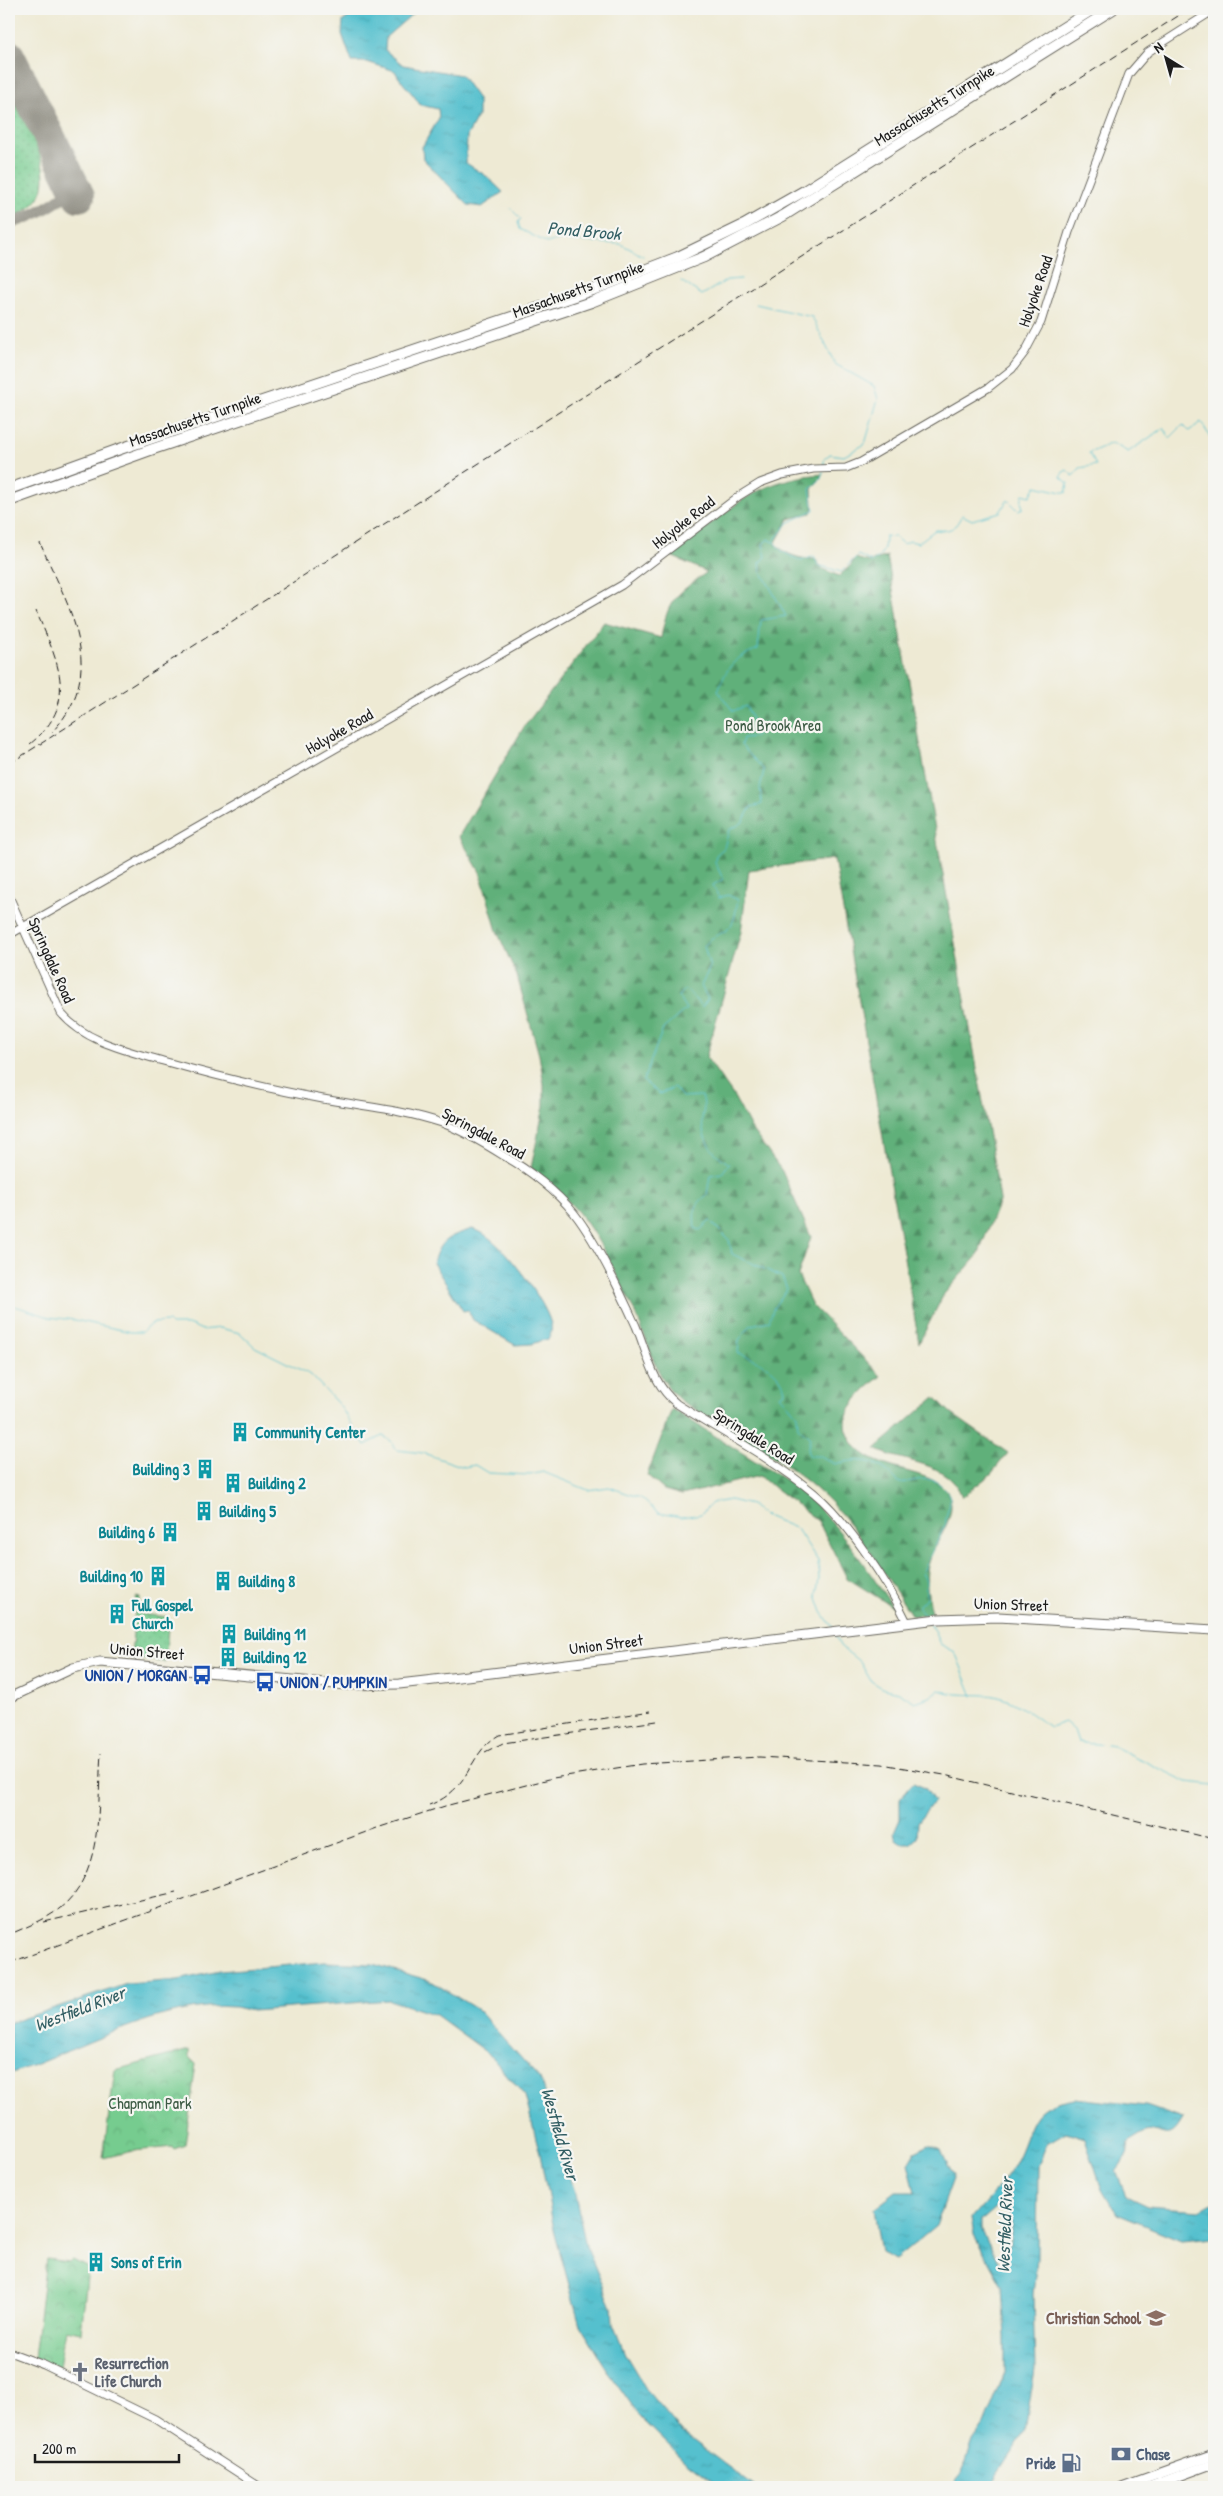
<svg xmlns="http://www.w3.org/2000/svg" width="1223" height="2496" font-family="'Patrick Hand',sans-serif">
  <defs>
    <pattern id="grass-dots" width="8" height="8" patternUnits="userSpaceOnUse" patternTransform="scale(1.25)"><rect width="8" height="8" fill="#76cc8f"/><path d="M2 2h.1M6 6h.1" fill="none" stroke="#66af7b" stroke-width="1.8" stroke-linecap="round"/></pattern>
    <pattern id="forest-firs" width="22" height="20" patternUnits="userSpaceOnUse" patternTransform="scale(1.25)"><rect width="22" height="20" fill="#60b07a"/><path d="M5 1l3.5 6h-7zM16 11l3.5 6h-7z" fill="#4e8e63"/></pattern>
    <pattern id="park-crowns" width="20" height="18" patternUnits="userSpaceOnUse" patternTransform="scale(1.25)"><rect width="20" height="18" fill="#76cc8f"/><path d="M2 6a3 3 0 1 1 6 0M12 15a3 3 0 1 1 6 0" fill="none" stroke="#66af7b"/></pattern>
    <pattern id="water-ripples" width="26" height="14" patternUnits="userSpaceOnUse" patternTransform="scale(1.25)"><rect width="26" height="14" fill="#54c0ce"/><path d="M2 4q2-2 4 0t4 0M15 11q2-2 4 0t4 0" fill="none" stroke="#49a4b0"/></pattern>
  </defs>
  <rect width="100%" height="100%" fill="#f6f6f2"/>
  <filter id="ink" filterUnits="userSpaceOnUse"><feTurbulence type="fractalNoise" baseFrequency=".02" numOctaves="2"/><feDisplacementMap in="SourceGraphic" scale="10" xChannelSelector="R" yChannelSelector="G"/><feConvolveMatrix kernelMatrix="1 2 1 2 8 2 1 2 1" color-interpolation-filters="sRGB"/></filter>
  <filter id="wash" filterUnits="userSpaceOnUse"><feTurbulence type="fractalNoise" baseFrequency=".0096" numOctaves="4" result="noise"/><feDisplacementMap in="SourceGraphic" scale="20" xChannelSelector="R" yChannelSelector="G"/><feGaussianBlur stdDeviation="1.12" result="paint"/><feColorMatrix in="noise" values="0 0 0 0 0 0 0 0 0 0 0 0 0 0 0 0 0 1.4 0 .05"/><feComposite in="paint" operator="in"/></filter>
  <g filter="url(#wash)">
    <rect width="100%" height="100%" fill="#eeead4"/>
    <g fill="url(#grass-dots)" stroke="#497456">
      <path d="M9,92C28,130 77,198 9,217Z"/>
      <path d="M136,1597L140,1598L139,1614L169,1617L165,1662L131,1658Z"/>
    </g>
    <g fill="url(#forest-firs)" stroke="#3e664b">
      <path d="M823,474L812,489L813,505L811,513L789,519L775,544C787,555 798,559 815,559L823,569L839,576L851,565L855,558L869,562L887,556L1000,1199L978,1255L944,1294L919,1343L834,859L749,870L741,932L706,1057L733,1095L752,1130L782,1171L811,1237L798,1275L812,1305L881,1376C865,1389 841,1409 847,1431C861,1478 941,1464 950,1498C956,1520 933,1543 928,1565C924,1580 929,1598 931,1614L912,1616C887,1579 864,1537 832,1504C792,1462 731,1432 681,1401C653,1376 649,1341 633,1308C618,1278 603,1245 583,1218C568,1199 549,1184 531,1168L544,1106V1084L539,1055L517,976L497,931L480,872L459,836L524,727L604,622L661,638C668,598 675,596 707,572L671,556C727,514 749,480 823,474Z"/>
      <path d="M935,1397L952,1414L1008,1453L991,1474L962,1497C949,1460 904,1464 875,1449Z"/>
      <path d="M672,1409L795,1486C836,1520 863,1563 893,1607L847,1578L818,1521L759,1476L682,1495L664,1490L647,1475Z"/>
    </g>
    <g fill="url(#park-crowns)" stroke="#497456">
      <path d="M189,2050V2057L196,2064L185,2145L174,2149L173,2147L133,2151L103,2158L115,2070Z"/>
      <path d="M46,2259L69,2262L73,2260L88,2268L81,2333L65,2330L59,2367L34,2358Z"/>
    </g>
    <g fill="url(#water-ripples)" stroke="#386e75" fill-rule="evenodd">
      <path d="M362,9H418L386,37L385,50L403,65L461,75L478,99V116L467,136L466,163L485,175L503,192L482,207L468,205L423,159L422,147L439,118L438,109L420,105C412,91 402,85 395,71L367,62H352L342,34L343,21Z"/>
      <path d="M472,1229C496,1232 545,1299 551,1324C552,1330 551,1334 548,1339L531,1344L515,1345L473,1320L468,1310L463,1311L433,1263C440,1238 449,1237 472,1229Z"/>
      <path d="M913,1783L925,1788L934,1801L918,1822L917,1838L910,1844H903L896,1839L894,1833L900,1819V1798Z"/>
      <path d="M325,1962L373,1964L431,1981L478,2010L540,2079L574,2189L586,2246L612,2307L613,2324L625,2354L648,2392L683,2433L755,2487H720L685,2461L641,2418L610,2374L580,2325L555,2234L540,2154L525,2096L488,2053L436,2015L389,2000L253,2011C247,2010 241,2008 235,2007C162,2000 77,2052 9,2074V2023L127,1984L178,1980L220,1971Z"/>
      <path d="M1075,2098L1146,2106L1183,2119C1168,2147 1164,2127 1146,2132C1140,2134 1134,2139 1128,2142L1126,2157L1116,2171L1126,2196L1147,2206L1200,2210L1214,2202V2237L1181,2240L1117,2214L1101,2187L1085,2138L1066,2132L1047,2143L1038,2166L1037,2258L1033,2294L1035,2369L1025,2432L989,2487H950L962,2473L973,2441L984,2425L1005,2372V2337L1002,2286L974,2235L971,2219C985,2202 1003,2184 1014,2164C1034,2127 1025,2105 1075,2098ZM1010,2199L1011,2234L1006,2262L1000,2265L981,2229V2221L1005,2200Z"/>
      <path d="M929,2145L941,2150L954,2176L936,2226L895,2260L881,2253L874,2209L896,2192H915L908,2164L915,2152Z"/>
    </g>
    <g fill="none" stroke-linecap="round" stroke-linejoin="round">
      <g stroke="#54c0ce" stroke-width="1">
        <path d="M511,209L521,219L518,222L520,229L547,243L557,240L621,244L643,256"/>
        <path d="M681,281L702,295L727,280L741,279"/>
        <path d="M756,304L812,317L835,364L874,386L878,399L865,444L844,456L830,454L824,459V465"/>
        <path d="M823,471L821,479L810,489L814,510L788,523L773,542L768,539L763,544L766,557L760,563L761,571L786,616L761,620L758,649C733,658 727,667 718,691L733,711L746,706L758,733L753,737L743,738L741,745L764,770L760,788L762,804L751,807L742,823L729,830L724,848L716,855L715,862L723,879L713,885L719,898L728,895L738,900C736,909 735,924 727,930C716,937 714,934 704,946L710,967L701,986L708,999L702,1007L686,989L678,996L686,1009L663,1029L643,1081L660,1094L674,1087L682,1097L702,1096C707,1111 701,1112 702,1123C704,1145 713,1152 729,1164L722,1173L710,1175L707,1195C694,1205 693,1213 695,1228L700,1230L710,1221L729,1240L732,1254L782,1277L787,1289L774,1307L769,1321L751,1325L739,1340L738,1353C755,1359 783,1370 785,1392L780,1395L797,1415L798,1427L810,1438L807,1451L810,1456H821L834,1464C862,1457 880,1460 899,1483C915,1482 930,1473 943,1487C947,1491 950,1494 950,1500C950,1509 945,1514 946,1523L922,1573L926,1581V1598L919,1605V1609L926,1617"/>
        <path d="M774,542L783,552L801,561L814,556L818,565L841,572L858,555L872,562C883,555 885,550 885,536L895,537L903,544L910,541L918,543L935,530C951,531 954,530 962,515L972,520L1000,512L1008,500L1018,510L1023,508L1021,502L1023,494L1030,496L1036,486L1066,493L1068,483L1061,477L1062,473L1067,470L1073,476L1080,468L1096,465L1089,453L1112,443L1128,452L1164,428L1170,438L1183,425L1189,431L1201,422L1212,440L1214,438"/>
        <path d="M9,1304L49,1317L75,1320L131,1332H142L152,1323L168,1322L171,1325H191L202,1330L220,1328L240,1333L255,1347L311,1375L340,1406L365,1445L383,1436L391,1441L397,1450L423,1453L464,1467L475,1465L488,1473L530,1475L543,1472L588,1490L609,1487L641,1498L658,1513L682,1517L701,1514L712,1503L730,1500L751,1505L764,1515L797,1529L818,1561L819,1580L816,1595L822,1612L833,1628"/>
        <path d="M930,1623L940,1644L955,1652L973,1696"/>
        <path d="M836,1636L840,1646L860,1662L871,1681L884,1689L899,1692L915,1702L930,1697L939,1690C962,1699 986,1690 1007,1700C1022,1706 1036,1718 1050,1727L1065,1722L1074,1730L1078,1742C1090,1745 1101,1743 1113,1746L1187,1782L1214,1785"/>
      </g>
      <path stroke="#858378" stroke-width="12" d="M9,223C24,220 72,199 72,182"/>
      <path stroke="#858378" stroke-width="32" d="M9,56L79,196"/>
    </g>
  </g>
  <g filter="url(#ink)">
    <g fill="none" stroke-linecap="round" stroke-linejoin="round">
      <defs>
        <g id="minor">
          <path d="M9,896L61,1013C85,1042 128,1051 163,1061C216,1076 268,1089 323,1099C362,1106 404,1110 442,1123C463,1131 485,1144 504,1156C529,1170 556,1191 574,1213C596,1241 621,1293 636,1326C648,1355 652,1384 677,1404C723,1433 773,1459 814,1493C846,1519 889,1584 907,1622"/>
          <path d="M9,935L622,585L739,496L760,483L782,475L813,469L846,468L861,462L988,388L1012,369L1025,352L1041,322L1069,232L1129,74L1148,52L1214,10"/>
          <path d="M9,2352L44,2365L155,2419L260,2487"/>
        </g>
        <g id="major">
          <path d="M9,1698L73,1668L100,1662L346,1685L399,1684L434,1680L938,1619L998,1617L1214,1630"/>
          <path d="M1122,2487L1214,2454"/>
          <path d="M1149,2487L1214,2463"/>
        </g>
        <g id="highway">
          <path d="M9,489L117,450L595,289L678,257L744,225L804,191L1093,9"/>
          <path d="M9,501L153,449L591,302L704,257L783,216L1113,9"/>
        </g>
      </defs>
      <use href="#minor" stroke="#66645c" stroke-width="9"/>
      <use href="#major" stroke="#66645c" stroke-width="11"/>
      <use href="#highway" stroke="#66645c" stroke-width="12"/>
      <use href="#minor" stroke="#fff" stroke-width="7"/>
      <use href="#major" stroke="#fff" stroke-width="9"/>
      <use href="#highway" stroke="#fff" stroke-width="10"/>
      <g stroke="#1c1c1c" stroke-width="1" stroke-dasharray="8 4" stroke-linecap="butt">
        <path d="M40,543C68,606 110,671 52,732"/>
        <path d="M30,744C81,703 57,660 36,611"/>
        <path d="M9,764L1189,9"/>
        <path d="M485,1752L503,1743L657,1721"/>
        <path d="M429,1805C472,1790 467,1753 499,1735L651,1711"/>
        <path d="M44,1922L176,1892"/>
        <path d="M15,1932C31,1925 46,1919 59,1909C105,1873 97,1805 101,1753"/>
        <path d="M9,1963L377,1828L445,1806L553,1778L642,1764L759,1757L882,1764L944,1775L1214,1839"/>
      </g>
    </g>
  </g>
  <defs>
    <symbol id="building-bare" viewBox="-9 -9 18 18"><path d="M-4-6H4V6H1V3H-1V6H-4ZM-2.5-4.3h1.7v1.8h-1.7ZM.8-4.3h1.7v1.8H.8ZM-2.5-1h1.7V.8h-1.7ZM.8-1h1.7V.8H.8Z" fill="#0f9aa8" stroke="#f6f6f2" stroke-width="2.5" paint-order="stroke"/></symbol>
    <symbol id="bus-bare" viewBox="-9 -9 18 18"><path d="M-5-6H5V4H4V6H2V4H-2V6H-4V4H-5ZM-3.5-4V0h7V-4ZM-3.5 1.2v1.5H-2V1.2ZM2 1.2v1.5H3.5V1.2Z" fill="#1a4fb4" stroke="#f6f6f2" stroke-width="2.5" paint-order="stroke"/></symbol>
    <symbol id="school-bare" viewBox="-9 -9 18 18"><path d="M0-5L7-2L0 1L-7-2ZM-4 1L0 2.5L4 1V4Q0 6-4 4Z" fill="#8d6e63" stroke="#f6f6f2" stroke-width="2.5" paint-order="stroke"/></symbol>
    <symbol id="church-bare" viewBox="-9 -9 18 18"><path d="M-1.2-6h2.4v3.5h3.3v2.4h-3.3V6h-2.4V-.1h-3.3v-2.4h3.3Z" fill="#6b7280" stroke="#f6f6f2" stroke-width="2.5" paint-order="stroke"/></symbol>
    <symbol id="bank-bare" viewBox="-9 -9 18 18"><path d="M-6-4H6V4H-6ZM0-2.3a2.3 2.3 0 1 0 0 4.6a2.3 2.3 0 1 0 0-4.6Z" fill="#5c6f8a" stroke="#f6f6f2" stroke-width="2.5" paint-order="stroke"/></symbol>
    <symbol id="fuel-bare" viewBox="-9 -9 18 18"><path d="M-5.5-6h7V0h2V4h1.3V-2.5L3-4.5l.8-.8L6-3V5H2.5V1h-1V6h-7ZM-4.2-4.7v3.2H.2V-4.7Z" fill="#5c6f8a" stroke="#f6f6f2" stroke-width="2.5" paint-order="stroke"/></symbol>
  </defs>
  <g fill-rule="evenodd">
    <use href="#building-bare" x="226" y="1418" width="28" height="28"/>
    <use href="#building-bare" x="191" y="1455" width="28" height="28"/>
    <use href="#building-bare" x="219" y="1469" width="28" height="28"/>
    <use href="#building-bare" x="190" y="1497" width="28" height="28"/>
    <use href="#building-bare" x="156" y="1518" width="28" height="28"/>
    <use href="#building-bare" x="144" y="1562" width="28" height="28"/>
    <use href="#building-bare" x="209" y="1567" width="28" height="28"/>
    <use href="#building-bare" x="103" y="1600" width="28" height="28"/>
    <use href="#building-bare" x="215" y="1620" width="28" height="28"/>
    <use href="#building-bare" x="214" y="1643" width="28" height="28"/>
    <use href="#bus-bare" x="188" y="1661" width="28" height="28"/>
    <use href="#bus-bare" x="251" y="1668" width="28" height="28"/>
    <use href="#building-bare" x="82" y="2248" width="28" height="28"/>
    <use href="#school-bare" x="1142" y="2304" width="28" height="28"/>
    <use href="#church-bare" x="66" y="2358" width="28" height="28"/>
    <use href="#bank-bare" x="1107" y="2440" width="28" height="28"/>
    <use href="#fuel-bare" x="1057" y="2449" width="28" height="28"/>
  </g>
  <g text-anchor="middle" stroke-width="4.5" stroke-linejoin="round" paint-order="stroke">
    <g font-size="16" fill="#1c1c1c" stroke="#f6f6f2">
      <text transform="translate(934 105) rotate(-32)" y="6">Massachusetts Turnpike</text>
      <text transform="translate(578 289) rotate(-20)" y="6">Massachusetts Turnpike</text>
      <text transform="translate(1035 291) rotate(-71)" y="6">Holyoke Road</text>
      <text transform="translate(195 419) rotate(-19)" y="6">Massachusetts Turnpike</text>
      <text transform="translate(683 522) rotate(-38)" y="6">Holyoke Road</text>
      <text transform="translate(339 731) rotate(-30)" y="6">Holyoke Road</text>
      <text transform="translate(52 960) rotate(66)" y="6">Springdale Road</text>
      <text transform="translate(484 1133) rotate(28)" y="6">Springdale Road</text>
      <text transform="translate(754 1436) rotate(32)" y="6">Springdale Road</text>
      <text transform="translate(1011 1604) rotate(2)" y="6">Union Street</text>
      <text transform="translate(606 1644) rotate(-7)" y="6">Union Street</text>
      <text transform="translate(147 1651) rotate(5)" y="6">Union Street</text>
    </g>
    <g font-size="16" fill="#3c5a44" stroke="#f6f6f2">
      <text x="773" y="731">Pond Brook Area</text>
      <text x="150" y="2109">Chapman Park</text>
    </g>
    <g font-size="16" font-weight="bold" fill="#0d838f" stroke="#f6f6f2" text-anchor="start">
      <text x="255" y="1438">Community Center</text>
      <text x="190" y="1475" text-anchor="end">Building 3</text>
      <text x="248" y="1489">Building 2</text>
      <text x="219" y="1517">Building 5</text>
      <text x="155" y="1538" text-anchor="end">Building 6</text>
      <text x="143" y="1582" text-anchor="end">Building 10</text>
      <text x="238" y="1587">Building 8</text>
      <text x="132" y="1611">Full Gospel<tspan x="132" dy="18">Church</tspan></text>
      <text x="244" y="1640">Building 11</text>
      <text x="243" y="1663">Building 12</text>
      <text x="111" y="2268">Sons of Erin</text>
    </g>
    <g font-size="16" font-weight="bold" fill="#164399" stroke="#f6f6f2" text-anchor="end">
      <text x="187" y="1681">UNION / MORGAN</text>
      <text x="280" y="1688" text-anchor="start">UNION / PUMPKIN</text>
    </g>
    <g font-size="16" font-weight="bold" fill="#785e54" stroke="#f6f6f2" text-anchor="end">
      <text x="1141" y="2324">Christian School</text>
    </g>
    <g font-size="16" font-weight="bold" fill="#5b616d" stroke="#f6f6f2" text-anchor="start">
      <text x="95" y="2369">Resurrection<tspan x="95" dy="18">Life Church</tspan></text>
    </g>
    <g font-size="16" font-weight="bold" fill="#4e5e75" stroke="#f6f6f2" text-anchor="start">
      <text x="1136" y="2460">Chase</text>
      <text x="1056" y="2469" text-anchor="end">Pride</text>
    </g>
    <g font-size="18" font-style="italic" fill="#325e63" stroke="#f6f6f2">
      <text transform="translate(584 231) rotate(5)" y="6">Pond Brook</text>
      <text transform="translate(80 2009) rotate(-21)" y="6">Westfield River</text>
      <text transform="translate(560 2134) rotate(74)" y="6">Westfield River</text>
      <text transform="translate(1005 2225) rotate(-88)" y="6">Westfield River</text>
    </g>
  </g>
  <rect width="1223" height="2496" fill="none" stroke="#f6f6f2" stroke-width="30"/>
  <g transform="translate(1166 58) rotate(323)" stroke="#f6f6f2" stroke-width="4" paint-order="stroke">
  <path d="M0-4L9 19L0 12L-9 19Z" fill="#1c1c1c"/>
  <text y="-8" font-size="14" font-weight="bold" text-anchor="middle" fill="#1c1c1c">N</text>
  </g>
  <path d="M35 2454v8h144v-8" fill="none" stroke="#1c1c1c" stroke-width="2.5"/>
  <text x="42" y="2454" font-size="15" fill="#1c1c1c" stroke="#f6f6f2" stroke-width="4" paint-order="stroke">200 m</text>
</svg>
